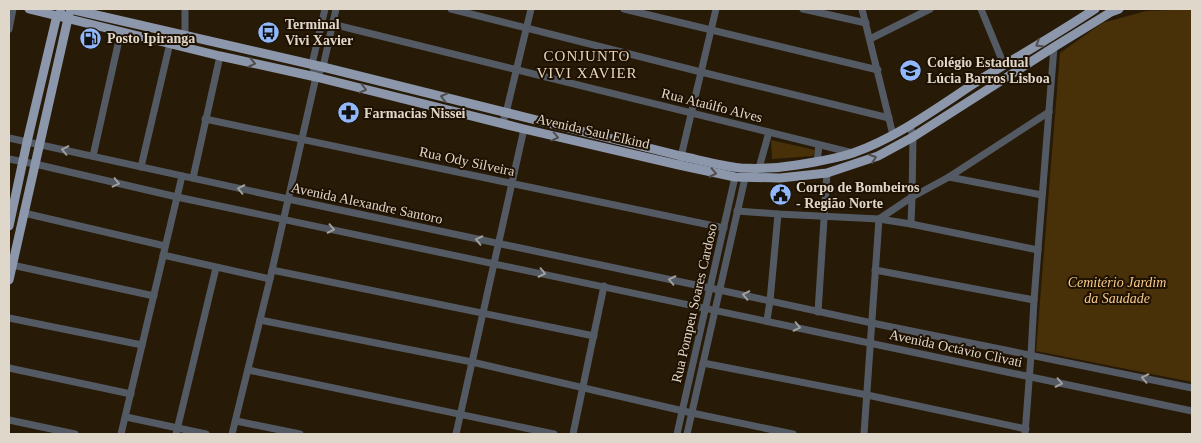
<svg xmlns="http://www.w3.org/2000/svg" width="1201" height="443" font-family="'Times New Roman',serif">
  <rect width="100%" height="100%" fill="#271a07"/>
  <g fill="#483009">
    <path d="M1192,9V382L1036,351L1060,53L1102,23L1146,11Z"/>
    <path d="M771,140L815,150L813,156L772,159Z"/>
  </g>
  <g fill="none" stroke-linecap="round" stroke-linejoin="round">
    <g stroke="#545a63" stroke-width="7">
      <path d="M185,9V36"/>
      <path d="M451,9L701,72L889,118"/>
      <path d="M624,9L878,70"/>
      <path d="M803,9L866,23"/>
      <path d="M862,9L893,135"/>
      <path d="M981,9L1004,65"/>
      <path d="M332,24L853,153"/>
      <path d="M9,29L13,9"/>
      <path d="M870,39L930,9"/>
      <path d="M316,77L312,64L325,9"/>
      <path d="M205,119L724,228"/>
      <path d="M502,124L506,113L531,9"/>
      <path d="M910,125L913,137L912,197L911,224"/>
      <path d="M9,138L288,199L710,288L872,323L1192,388"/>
      <path d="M93,156L121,31"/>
      <path d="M9,159L35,164L177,197L1192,411"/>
      <path d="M817,162L819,145"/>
      <path d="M679,165L716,9"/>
      <path d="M141,167L170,43"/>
      <path d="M759,168L769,132"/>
      <path d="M949,177L1042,195"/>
      <path d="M193,178L220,56"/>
      <path d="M737,211L778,214L879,219L911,224L1038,250"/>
      <path d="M24,213L165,246"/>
      <path d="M163,255L270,279"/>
      <path d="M12,265L154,296"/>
      <path d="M272,270L594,336"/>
      <path d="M875,270L1034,300"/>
      <path d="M818,312L827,173"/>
      <path d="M9,318L142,345"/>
      <path d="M260,320L472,362L692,413L793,434"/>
      <path d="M767,320L770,301L778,214"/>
      <path d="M703,363L867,395L1026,429"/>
      <path d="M9,368L131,394"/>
      <path d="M248,370L554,434"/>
      <path d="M126,417L206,434"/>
      <path d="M9,420L75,434"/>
      <path d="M236,421L300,434"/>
      <path d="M121,434L182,176"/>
      <path d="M176,434L216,268"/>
      <path d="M232,434L270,279L316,77L323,67L336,9"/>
      <path d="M456,434L524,129"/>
      <path d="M573,434L604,286"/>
      <path d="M677,434L735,177"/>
      <path d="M687,434L745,178"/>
      <path d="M864,434L879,219L912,197L949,177L1049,112"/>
      <path d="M1025,434L1031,355L1034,300L1054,47"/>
    </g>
    <g stroke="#8c97ab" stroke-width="9">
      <path d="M29,9L220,56L316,77L524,129L679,165L735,177L780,178L827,173L878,156L913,137L1054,47L1111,12L1119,9"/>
      <path d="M70,9L323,67L681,156C700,160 721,166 741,168C759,169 779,168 797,165C816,162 835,159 853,153C898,137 938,107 978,81C1017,57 1057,34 1095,9"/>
      <path d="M9,226L27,142L57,15L61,13"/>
      <path d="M9,280L69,14"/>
    </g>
  </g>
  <defs><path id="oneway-chevron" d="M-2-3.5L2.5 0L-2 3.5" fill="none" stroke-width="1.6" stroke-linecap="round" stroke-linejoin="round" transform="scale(1.25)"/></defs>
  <g stroke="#504d4d">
    <use href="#oneway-chevron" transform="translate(1039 44) rotate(149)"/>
    <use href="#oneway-chevron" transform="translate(252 63) rotate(12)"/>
    <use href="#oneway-chevron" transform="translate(363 89) rotate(14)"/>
    <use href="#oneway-chevron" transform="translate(444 97) rotate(-166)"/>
    <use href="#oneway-chevron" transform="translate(555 137) rotate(13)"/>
    <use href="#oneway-chevron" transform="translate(873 158) rotate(-20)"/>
    <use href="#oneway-chevron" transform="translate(713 173) rotate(12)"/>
  </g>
  <g stroke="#a19f9c">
    <use href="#oneway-chevron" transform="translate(65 150) rotate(-168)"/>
    <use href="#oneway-chevron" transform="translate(116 183) rotate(13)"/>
    <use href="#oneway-chevron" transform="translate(241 189) rotate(-168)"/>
    <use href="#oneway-chevron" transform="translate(331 229) rotate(12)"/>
    <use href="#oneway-chevron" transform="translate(479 240) rotate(-168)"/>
    <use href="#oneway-chevron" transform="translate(542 273) rotate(12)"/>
    <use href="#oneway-chevron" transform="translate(672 280) rotate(-168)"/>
    <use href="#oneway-chevron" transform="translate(746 295) rotate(-168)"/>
    <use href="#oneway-chevron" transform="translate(797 327) rotate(12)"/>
    <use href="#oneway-chevron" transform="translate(1145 378) rotate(-168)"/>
    <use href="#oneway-chevron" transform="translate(1059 383) rotate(12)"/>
  </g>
  <defs>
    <symbol id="bus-disc" viewBox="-11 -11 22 22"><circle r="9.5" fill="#91b8fd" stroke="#1e1101"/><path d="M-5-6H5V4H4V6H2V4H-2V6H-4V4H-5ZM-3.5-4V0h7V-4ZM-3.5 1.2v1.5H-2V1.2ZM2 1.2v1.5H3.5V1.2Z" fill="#111"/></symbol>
    <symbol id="fuel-disc" viewBox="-11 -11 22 22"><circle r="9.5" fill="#91b8fd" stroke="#1e1101"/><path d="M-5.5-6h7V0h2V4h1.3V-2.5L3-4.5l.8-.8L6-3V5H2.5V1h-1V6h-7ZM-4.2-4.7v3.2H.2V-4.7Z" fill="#111"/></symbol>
    <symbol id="school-disc" viewBox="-11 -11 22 22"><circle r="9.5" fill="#91b8fd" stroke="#1e1101"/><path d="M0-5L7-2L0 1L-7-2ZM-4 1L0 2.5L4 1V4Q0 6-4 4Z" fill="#111"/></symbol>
    <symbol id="pharmacy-disc" viewBox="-11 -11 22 22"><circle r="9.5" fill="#91b8fd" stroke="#1e1101"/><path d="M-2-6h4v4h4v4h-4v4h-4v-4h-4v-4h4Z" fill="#111"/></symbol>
    <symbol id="civic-disc" viewBox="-11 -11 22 22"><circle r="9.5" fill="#91b8fd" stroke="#1e1101"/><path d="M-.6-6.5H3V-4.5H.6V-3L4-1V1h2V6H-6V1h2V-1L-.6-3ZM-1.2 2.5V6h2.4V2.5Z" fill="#111"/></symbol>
  </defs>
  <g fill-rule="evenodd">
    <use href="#bus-disc" x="256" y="20" width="25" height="25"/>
    <use href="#fuel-disc" x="78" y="26" width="25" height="25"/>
    <use href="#school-disc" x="898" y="58" width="25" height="25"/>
    <use href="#pharmacy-disc" x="336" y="100" width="25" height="25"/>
    <use href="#civic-disc" x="768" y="182" width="25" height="25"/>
  </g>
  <g text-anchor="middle" stroke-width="4" stroke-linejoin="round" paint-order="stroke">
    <g font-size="14" font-weight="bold" fill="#e0d7cb" stroke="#1e1101" text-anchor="start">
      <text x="285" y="29">Terminal<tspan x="285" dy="16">Vivi Xavier</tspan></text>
      <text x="107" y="43">Posto Ipiranga</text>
      <text x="927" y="67">Colégio Estadual<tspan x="927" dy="16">Lúcia Barros Lisboa</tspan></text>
      <text x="364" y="118">Farmacias Nissei</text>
      <text x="796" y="192">Corpo de Bombeiros<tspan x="796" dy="16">- Região Norte</tspan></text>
    </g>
    <g font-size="14" fill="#e0d7cb" stroke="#1e1101">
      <text transform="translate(712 105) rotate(14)" y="5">Rua Ataúlfo Alves</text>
      <text transform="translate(593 131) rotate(13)" y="5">Avenida Saul Elkind</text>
      <text transform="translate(467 161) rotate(12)" y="5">Rua Ody Silveira</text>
      <text transform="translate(367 203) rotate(12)" y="5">Avenida Alexandre Santoro</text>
      <text transform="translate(694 303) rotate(-77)" y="5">Rua Pompeu Soares Cardoso</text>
      <text transform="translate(956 348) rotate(12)" y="5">Avenida Octávio Clivati</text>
    </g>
    <g font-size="14" font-style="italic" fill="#f7ca8b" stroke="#1e1101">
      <text x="1117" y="287">Cemitério Jardim<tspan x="1117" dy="16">da Saudade</tspan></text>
    </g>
    <g font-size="15" letter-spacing="1" fill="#e8d6be" stroke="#1e1101">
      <text x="587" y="61">CONJUNTO<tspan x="587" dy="17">VIVI XAVIER</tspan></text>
    </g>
  </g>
  <rect width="1201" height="443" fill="none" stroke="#e0d7cb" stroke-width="20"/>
</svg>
